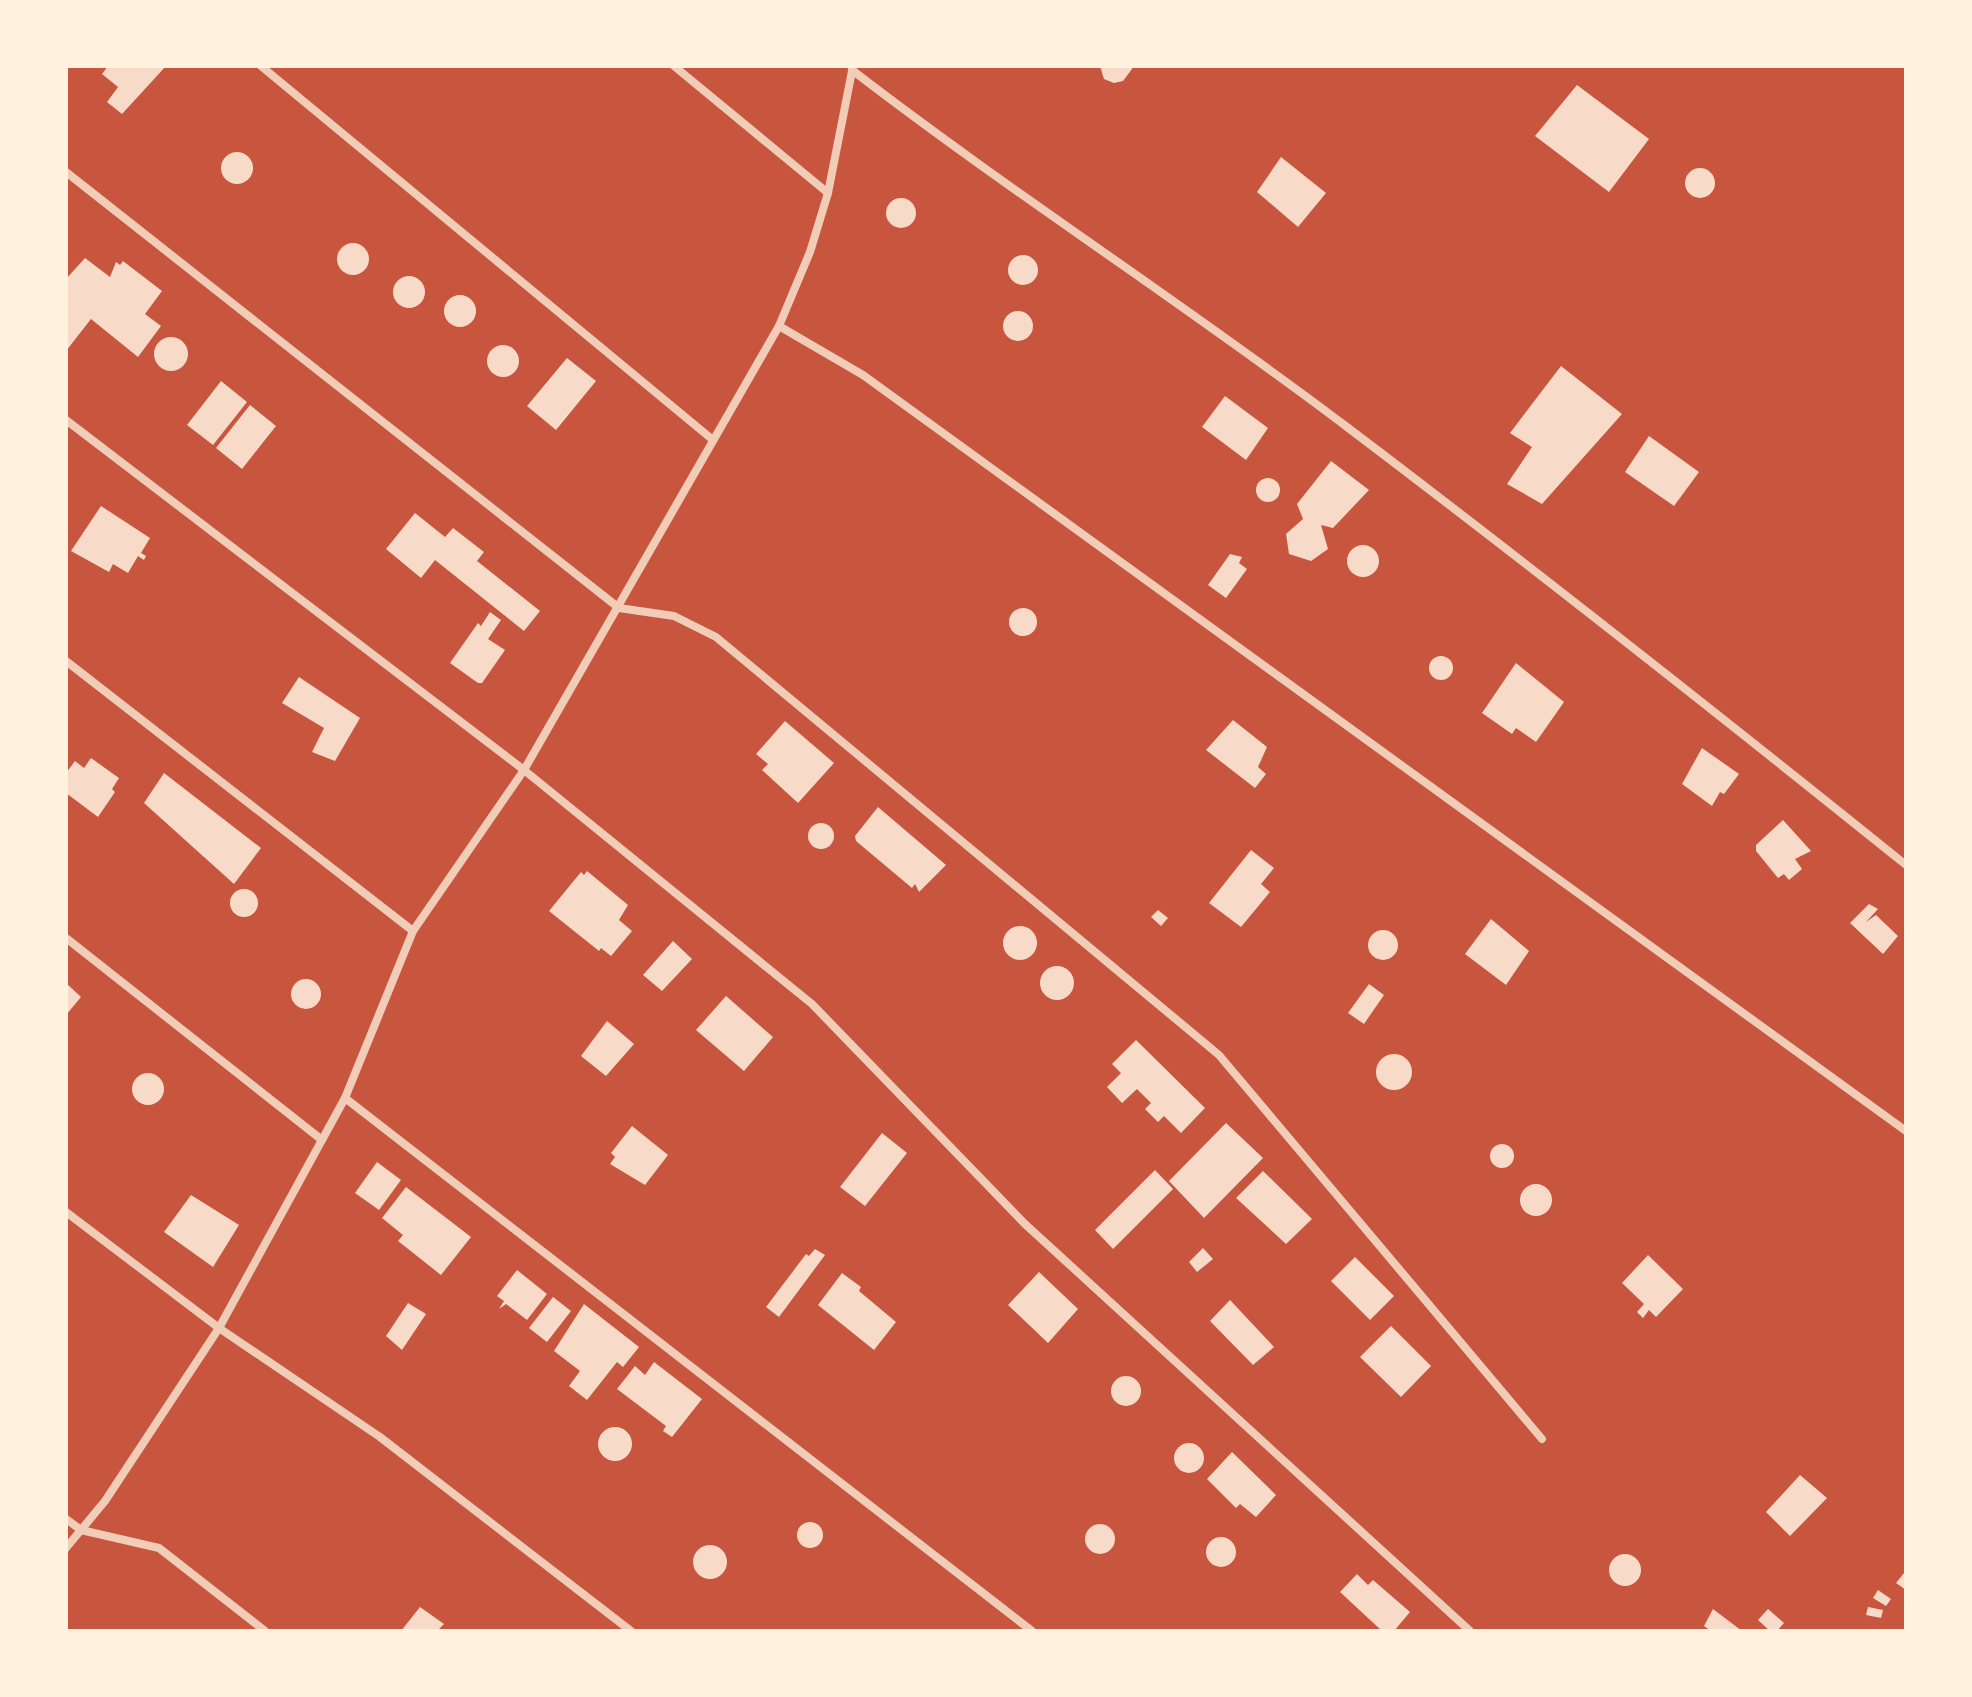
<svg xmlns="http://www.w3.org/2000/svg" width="1972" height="1697" font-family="Poppins,sans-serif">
  <rect width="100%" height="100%" fill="#c8553d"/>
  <g fill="#f7dbc8">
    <path d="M108,66H166L122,114L107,102L118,87L102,74Z"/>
    <path d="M1100,66H1131L1132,69L1123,81L1114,83L1104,79Z"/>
    <path d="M1577,85L1649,139L1609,192L1535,136Z"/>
    <circle cx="237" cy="168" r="16"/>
    <path d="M1281,157L1326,193L1298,227L1257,192Z"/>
    <circle cx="1700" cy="183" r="15"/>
    <circle cx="901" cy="213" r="15"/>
    <circle cx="353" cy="259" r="16"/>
    <circle cx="1023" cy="270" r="15"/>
    <path d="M85,258L110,277L116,262L120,265L123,261L162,291L145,314L161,326L138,357L91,319L66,351V279Z"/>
    <circle cx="409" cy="292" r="16"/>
    <circle cx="460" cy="311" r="16"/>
    <circle cx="1018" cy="326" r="15"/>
    <circle cx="171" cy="354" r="17"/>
    <circle cx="503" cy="361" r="16"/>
    <path d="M567,358L596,381L556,430L527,406Z"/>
    <path d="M1561,366L1622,414L1542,504L1507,484L1532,447L1510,433Z"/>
    <path d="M221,381L247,402L213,445L187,425Z"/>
    <path d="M1225,396L1268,428L1246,460L1202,427Z"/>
    <path d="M250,405L276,426L242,469L216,448Z"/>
    <path d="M1649,436L1699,472L1674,506L1625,472Z"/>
    <path d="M1331,461L1369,490L1333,528L1321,525L1328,549L1311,561L1289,554L1286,534L1303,519L1297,504Z"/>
    <circle cx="1268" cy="490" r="12"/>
    <path d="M101,506L150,538L141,553L146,556L144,560L138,556L128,573L113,564L109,572L71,551Z"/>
    <path d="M415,513L445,537L453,528L484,552L477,561L540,611L524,631L435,560L421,578L386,549Z"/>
    <circle cx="1363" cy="561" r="16"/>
    <path d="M1230,554L1242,557L1239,563L1247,569L1226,598L1208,585Z"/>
    <circle cx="1023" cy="622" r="14"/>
    <path d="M490,612L501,620L488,639L505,650L482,683H478L450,663L478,623L481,626Z"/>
    <circle cx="1441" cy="668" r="12"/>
    <path d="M1516,663L1564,702L1536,742L1516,728L1512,734L1482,713Z"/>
    <path d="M299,677L360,718L335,761L312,752L324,728L282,703Z"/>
    <path d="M1233,720L1267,747L1258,767L1266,774L1255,788L1206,750Z"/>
    <path d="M785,721L834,763L798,803L762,770L768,764L756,754Z"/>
    <path d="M1702,748L1739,774L1724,794L1720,792L1712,806L1682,784Z"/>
    <path d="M91,758L119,778L112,789L115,792L98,817L66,793V773L75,761L84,768Z"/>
    <path d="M164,773L261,848L234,884L144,803Z"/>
    <path d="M878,807L946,865L919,892L915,884L912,888L856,841L855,836Z"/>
    <path d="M1783,820L1811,851L1795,859L1802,869L1789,880L1784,874L1778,878L1756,851V845Z"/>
    <circle cx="821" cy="836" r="13"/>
    <path d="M1251,850L1274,868L1261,884L1270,892L1241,927L1209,903Z"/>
    <path d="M587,871L628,905L619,920L632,931L611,956L601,948L599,951L549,911L581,872L584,875Z"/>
    <circle cx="244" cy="903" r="14"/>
    <path d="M1869,904L1878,909L1866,922L1876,915L1898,936L1883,954L1850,923Z"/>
    <path d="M1158,910L1168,918L1161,926L1151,917Z"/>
    <path d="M1491,919L1529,951L1506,985L1465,954Z"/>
    <circle cx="1020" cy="943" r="17"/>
    <circle cx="1383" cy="945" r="15"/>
    <path d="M673,941L692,959L662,991L643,975Z"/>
    <circle cx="1057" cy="983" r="17"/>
    <circle cx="306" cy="994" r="15"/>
    <path d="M66,983L81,997L66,1015Z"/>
    <path d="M1369,984L1384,995L1364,1024L1348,1013Z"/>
    <path d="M726,996L773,1037L744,1071L696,1030Z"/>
    <path d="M607,1021L634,1044L606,1076L581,1056Z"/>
    <path d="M1136,1040L1205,1108L1181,1133L1164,1116L1158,1122L1145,1109L1151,1103L1137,1089L1122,1103L1107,1087L1121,1073L1112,1064Z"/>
    <circle cx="1394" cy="1072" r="18"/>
    <circle cx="148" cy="1089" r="16"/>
    <path d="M1226,1123L1263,1158L1204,1218L1169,1181Z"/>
    <path d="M632,1126L668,1155L645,1185L610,1164L615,1157L611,1153Z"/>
    <path d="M882,1133L907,1153L865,1206L840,1187Z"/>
    <circle cx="1502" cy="1156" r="12"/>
    <path d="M377,1162L401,1180L379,1210L355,1193Z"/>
    <path d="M1155,1170L1173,1189L1113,1249L1095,1230Z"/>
    <path d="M1263,1171L1312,1219L1286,1244L1236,1198Z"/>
    <circle cx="1536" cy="1200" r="16"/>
    <path d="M406,1187L471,1237L441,1275L398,1241L403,1235L382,1218Z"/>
    <path d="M191,1195L239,1225L213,1267L164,1232Z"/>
    <path d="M1203,1248L1213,1259L1197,1272L1189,1262Z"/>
    <path d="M815,1249L825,1255L779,1317L766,1307L806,1254L809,1256Z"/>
    <path d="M1648,1255L1683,1289L1656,1317L1649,1310L1643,1318L1637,1312L1644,1304L1622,1283Z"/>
    <path d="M1355,1257L1394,1296L1370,1320L1331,1281Z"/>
    <path d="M517,1270L547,1294L527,1320L506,1304L499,1309L504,1301L497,1296Z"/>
    <path d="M1039,1272L1078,1309L1048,1343L1008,1305Z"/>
    <path d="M842,1273L861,1287L859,1291L896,1322L874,1350L818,1305Z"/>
    <path d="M553,1297L571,1311L547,1342L529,1328Z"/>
    <path d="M1230,1300L1274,1347L1253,1365L1210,1321Z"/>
    <path d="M408,1303L426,1314L402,1350L386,1336Z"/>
    <path d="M584,1304L639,1347L623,1367L617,1362L587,1400L569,1386L580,1371L554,1351Z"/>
    <path d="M1391,1326L1431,1366L1401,1397L1360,1357Z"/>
    <path d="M654,1362L702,1399L672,1437L663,1431L666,1426L617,1389L635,1366L645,1375Z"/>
    <circle cx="1126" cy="1391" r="15"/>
    <circle cx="615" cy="1444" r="17"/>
    <circle cx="1189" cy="1458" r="15"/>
    <path d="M1232,1452L1276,1495L1256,1517L1240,1504L1236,1508L1207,1479Z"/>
    <path d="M1800,1475L1827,1498L1790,1536L1766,1512Z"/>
    <circle cx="810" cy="1535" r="13"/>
    <circle cx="1100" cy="1539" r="15"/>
    <circle cx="1221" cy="1552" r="15"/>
    <circle cx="710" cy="1562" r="17"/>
    <circle cx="1625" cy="1570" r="16"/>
    <path d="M1904,1573L1906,1575V1590L1896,1583Z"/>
    <path d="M1357,1574L1368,1585L1373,1580L1410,1612L1394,1631H1382L1340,1592Z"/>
    <path d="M1878,1590L1891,1599L1886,1606L1873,1598Z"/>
    <path d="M420,1607L444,1624L437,1631H401Z"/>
    <path d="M1868,1607L1883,1610L1881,1618L1866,1615Z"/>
    <path d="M1713,1609L1742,1631H1711L1704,1626Z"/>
    <path d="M1768,1609L1784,1623L1777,1631H1770L1758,1620Z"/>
  </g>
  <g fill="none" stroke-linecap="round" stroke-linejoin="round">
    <g stroke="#f1ccb7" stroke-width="8">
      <path d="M261,66L713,440"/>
      <path d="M674,66L828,193"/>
      <path d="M852,70C1013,194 1185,304 1347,427C1536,570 1722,717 1906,865"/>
      <path d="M66,172L619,608L674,616L716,637L1219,1055L1542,1439"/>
      <path d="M779,326L863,375L1906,1131"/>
      <path d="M66,420L524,770L812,1004L1025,1224L1470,1631"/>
      <path d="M66,661L413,931"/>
      <path d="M66,938L322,1140"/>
      <path d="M345,1098L1032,1631"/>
      <path d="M66,1212L219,1328L380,1437L631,1631"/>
      <path d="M66,1519L81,1530L159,1548L265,1631"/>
      <path d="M66,1548L105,1501L219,1328L345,1098L413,931L524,770L779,326L810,252L828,193L853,66"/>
    </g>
  </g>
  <rect width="1972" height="1697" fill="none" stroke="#fff3e0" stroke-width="136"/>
</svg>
